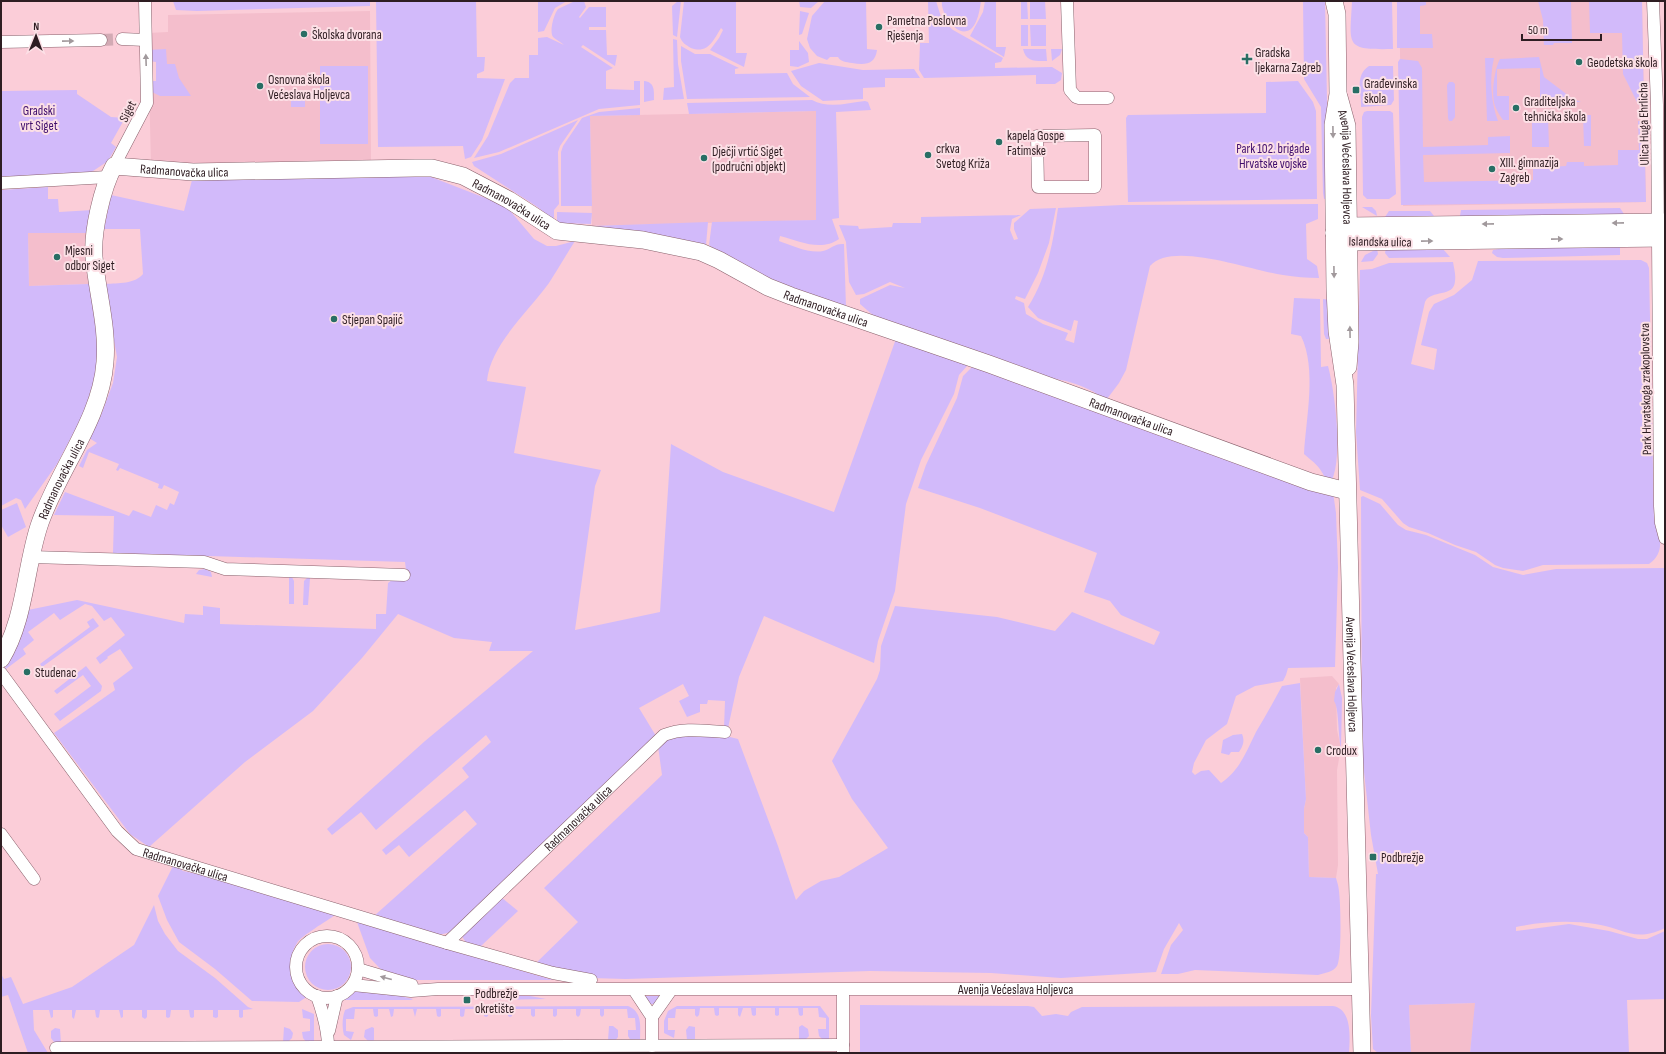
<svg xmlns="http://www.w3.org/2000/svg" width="1666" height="1054" font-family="'Sofia Sans Condensed',sans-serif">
  <rect width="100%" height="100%" fill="#fbcdd8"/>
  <g fill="#f4becc">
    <path d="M1399,1H1642L1646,202L1403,206Z"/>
    <path d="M370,11L371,160L151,164L149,84L151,81H156V62L150,61L148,33L168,32V15Z"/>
    <path d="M816,111V220L592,226L590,116Z"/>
    <path d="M28,233H88L91,282L88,284L29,286Z"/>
    <path d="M1332,676L1339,684L1336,688L1337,730L1341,748L1337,770L1338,865L1336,878L1309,877L1308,837L1304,833V809L1306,799L1300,678Z"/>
    <path d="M1476,1003L1470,1053H1411L1409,1005Z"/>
  </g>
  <g fill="#d2bafa">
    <path d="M173,1H370V6L197,11L176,10Z"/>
    <path d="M376,1H476L477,57H485L484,71L477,74V78L505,79L482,140L471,157L465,159L463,146L378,147Z"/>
    <path d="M538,1H567L555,8L544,31L538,32Z"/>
    <path d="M575,1H584L586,7L579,17L580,18L589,7H606V27H589V30H606L607,55H617L615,66L583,45L581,47L613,68L606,71V89L634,90V81H640V105L599,109L499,152L474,158L488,136L510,83L515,78H529V55H538V38L547,37L564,45C561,42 556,40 553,37C549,31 554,14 558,9Z"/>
    <path d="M678,1H681L677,37L673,35L672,6Z"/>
    <path d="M684,1H736V53H747L744,67L710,50L719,38L723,30L721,28C713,41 708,54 691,48C686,45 682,43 680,37Z"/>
    <path d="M799,1H819L811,8L800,7Z"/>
    <path d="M825,1H866L867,49L877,50C875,65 865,65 852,63C846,62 841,62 838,57H830L827,60L817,56L810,48L807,39L812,16Z"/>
    <path d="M928,1H936L942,20L953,30L1003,58L1001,62L995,63V68L1052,67L1062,73L1061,80L1055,84H1036V75L924,78L919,70L920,43H929Z"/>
    <path d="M942,1H981C980,9 977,29 967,31C955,35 940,11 942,1Z"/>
    <path d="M985,1H996V47H1006L1004,57L970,36L983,12Z"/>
    <path d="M1021,1H1027L1028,19H1021Z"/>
    <path d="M1030,1H1045L1046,19H1030Z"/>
    <path d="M1303,1H1325L1329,198L1324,199L1323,193L1321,107L1304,79Z"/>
    <path d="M1352,1H1392L1393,49C1344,50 1350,46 1352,1Z"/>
    <path d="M1397,1H1426V5L1420,6V34H1432L1433,48H1397Z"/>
    <path d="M1538,1H1571L1572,43H1554L1553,45H1544L1543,20Z"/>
    <path d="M1589,1H1642L1644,108L1638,104L1623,74L1622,33H1590Z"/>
    <path d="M800,11L809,13L802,34L799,35Z"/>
    <rect x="1021" y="25" width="7" height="21"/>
    <path d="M1030,25H1046V46H1031Z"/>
    <path d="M673,39L677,40L678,64L684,99L663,100L664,88L674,87Z"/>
    <path d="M799,41L808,53L809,62L798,67L790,66V50H799Z"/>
    <path d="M681,46L695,54H710L739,68L735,69V74L787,73L793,84L810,97L687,99L681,61Z"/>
    <path d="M166,49L167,64H175L179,78L191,96H160L152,92L151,81H156V62L150,61L148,50Z"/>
    <path d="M1023,49H1046L1047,61C1035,61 1026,62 1023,49Z"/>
    <path d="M1051,49H1062L1060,55L1052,61Z"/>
    <path d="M1539,57L1544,77L1573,99L1581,102L1540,103V68L1497,69V96H1509V120H1503C1500,116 1497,111 1495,106C1491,94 1494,70 1500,59Z"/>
    <path d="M1485,58H1494C1489,79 1491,102 1498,121H1487Z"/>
    <path d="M1400,59L1418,61L1422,68L1423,147L1488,145V137L1510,136V153L1423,155L1424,182L1533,180V163H1549V167L1566,166L1567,162H1584V166L1618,165V150H1639L1638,121H1644L1646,202L1401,205L1398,62Z"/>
    <path d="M819,63L863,70L914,69L920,78H885V87L863,88V99L823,101L801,86L791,71Z"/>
    <rect x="320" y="66" width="48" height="78"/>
    <path d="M1369,66H1393L1394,100L1391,105L1361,107C1362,92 1354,76 1369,66Z"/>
    <path d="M644,81C655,82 654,91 654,100L644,102Z"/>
    <path d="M1298,81L1313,102L1316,111L1317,199L1128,202L1126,118L1128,115L1266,113V82Z"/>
    <path d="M1449,82H1453L1455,84V117L1452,121H1449L1448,118L1447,85Z"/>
    <path d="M77,90V94L111,117L125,118L111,143L116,147L108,161L90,173L1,178V91Z"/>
    <path d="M291,94L305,95V107H291Z"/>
    <path d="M812,100C828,109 848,103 865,101L868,102L871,110L836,112L839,218L832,219L839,239C821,252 799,241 780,236L779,241C790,245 810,254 823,251C831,249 835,243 844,244L846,307L783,287L713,248L709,245L712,222L816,220V111L689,114L687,103Z"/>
    <path d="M640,108V115L590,116L592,206H561V152L563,146L582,118L599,112Z"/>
    <path d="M1367,111H1390L1393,113L1396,194L1389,199H1367L1363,195L1362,117L1364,112Z"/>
    <path d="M1583,115H1591V146H1584Z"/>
    <path d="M1548,116L1549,147H1532V117Z"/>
    <path d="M578,120L560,146L558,152L559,204L554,210V220L536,206L474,166L472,162L501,154Z"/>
    <path d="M426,175L506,206L534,239L547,246H556L575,241C566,255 558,269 549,283C529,311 490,345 487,381L526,387L514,453L601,470L595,486L575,630L660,612L671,444L723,472L834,512L897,336L968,361L967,366L959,375L954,394L921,460L906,504L895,591L878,641L874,663L764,616L739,677L728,728H724L725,701L708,700L707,704H700V712L687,717L679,701L689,696L683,684L639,708L656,736L451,932L443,934H434L374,916L477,824L465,810L409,857L399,845L386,855L382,850L469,777L462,768L491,742L486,735L376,830L361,812L332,835L327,829L425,741L533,651H489L492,642L454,638L398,614L362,658L313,711L245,762L149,847L130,834L54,733L115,690L113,683L133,668L120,649L107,657L108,658L100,664L96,658L125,635L111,617L104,621L92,606L85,604L60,620L54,613L28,632L34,640L23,649L26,654L6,669L5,667L23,631L28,610L77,600L184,623L185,614L203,615V606L220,608V624L376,629V614H386L388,583L406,570L405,562L113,553L114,516L54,515L65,492L129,516L133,510L151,517L156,505L167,510L170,503L174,505L179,492L164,485L162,489L158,488L159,484L120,468L118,471L116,470L119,464L89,452L83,468L79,466L87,450L97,443L89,438L101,415L113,383L117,357L109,313L106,284C118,283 135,284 143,274L140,229H104L111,195L184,211L192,180Z"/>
    <path d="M48,187V199H58L59,212L93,210L88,233H28L29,286L88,284L91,282L100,362L83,415L57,464L25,509L21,500L16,498L1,506V190Z"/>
    <path d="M1318,204V219L1306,224L1307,259L1317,266L1319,278C1307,278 1295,277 1283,275C1252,271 1172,240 1150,266L1126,370L1119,383L1107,399C1100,399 1099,395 1094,392C1081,385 1063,379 1048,378L874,316L860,304V299L890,285L905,288L890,282L864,294L856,295L849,282L846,242L839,225L858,226L859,229L892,227L893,223H921V217L1021,215L1012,219L1010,230L1014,240L1018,239L1014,229V223L1030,209L1056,208L1049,243L1038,273L1025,299L1016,296L1015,299L1024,303L1026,314L1043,324L1068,333L1065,340L1074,343L1078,321L1074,320L1071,331L1038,318L1028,307C1047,277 1053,243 1058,208L1122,205Z"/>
    <path d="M1362,207H1372L1376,211L1377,216Z"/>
    <path d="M1620,208L1624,214L1460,216L1461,210Z"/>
    <path d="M1389,211H1430L1434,216L1385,217Z"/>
    <path d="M557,212L592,213L591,224L558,223L559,224L592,226L708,222L706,245L557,226Z"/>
    <path d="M1620,244V255L1503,258L1497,257L1492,253L1493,250L1510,247Z"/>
    <path d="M1386,247L1442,248L1450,257L1389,258L1385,253Z"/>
    <path d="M1377,249L1378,254L1373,261L1361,262L1365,255Z"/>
    <path d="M1641,260L1647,263L1649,268L1654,518C1660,535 1666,552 1649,564L1543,565L1523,571L1503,568L1495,565L1476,552L1455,545L1428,533L1409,527L1403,523L1382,499L1360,490L1356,432L1360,270L1372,269L1389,263L1453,262C1454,268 1456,275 1455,281C1454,298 1431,289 1425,302L1411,364L1434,370L1437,349L1421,345L1429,312L1434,304L1454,295L1472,280L1478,261Z"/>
    <path d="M1294,298L1320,299L1321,367L1328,366C1335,392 1343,456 1332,480L1325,478C1319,465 1314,463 1304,454C1306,418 1317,369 1301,336L1291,334Z"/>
    <path d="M1323,299L1331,300L1329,339H1326L1324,334Z"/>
    <path d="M975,364L1333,492L1336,513L1338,567L1335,667L1288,668L1286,675L1283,681L1255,686L1236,696L1227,724L1206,740L1194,763L1192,772L1195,775L1201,771L1209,770L1221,783C1240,770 1246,752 1256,732C1265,717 1274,701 1282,686L1300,683L1306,799L1304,809V833L1308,837L1309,877L1336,878L1338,885C1341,896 1342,958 1337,966C1333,972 1325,973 1318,975L1195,970L1178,974H1161L1171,945L1183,930L1179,923L1164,949L1156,972L1061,978L991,973L870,971L626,979L591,978L534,965L578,922L544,888L662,775L658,746L671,736H726L738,739L778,846L796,900L804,891L821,881L839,877L888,848L852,799L832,761L877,679L880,670L881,646L895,606L997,617L1055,631L1072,612L1154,645L1160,632L1121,615L1110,601L1084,592L1097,553L980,508L918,488L926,465L957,398L963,376Z"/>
    <path d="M1363,496L1380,504L1398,525L1406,530L1426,535L1475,555L1493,567L1523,575L1556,569L1665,568V928C1634,943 1624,928 1595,924C1569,920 1541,922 1516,927V931L1569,924L1609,931L1638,939H1647L1665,931V999L1627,1000L1629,1053H1470L1475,1003L1409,1005L1411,1053H1378L1373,1049L1371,1015L1376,874H1378L1371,835L1362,754L1361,497Z"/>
    <path d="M17,503L26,527L8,537L1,525V510Z"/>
    <path d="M205,569L211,572L212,577L196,574L199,570Z"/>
    <path d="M289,577H292L294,581V604H289Z"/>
    <path d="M307,578H310L308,605H303L304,581Z"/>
    <path d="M93,618L99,626L42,667L40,664L90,627L87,622Z"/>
    <path d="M86,666L102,686L101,691L60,721L54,714L91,686L83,675L57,694L54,691Z"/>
    <path d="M1339,684L1342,698L1341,748C1338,737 1339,707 1334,701L1335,692Z"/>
    <path d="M1242,734C1245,741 1243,746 1239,752H1231L1229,755L1221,753L1223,740L1233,735Z"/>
    <path d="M174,864L183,871L257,887L335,915C327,921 301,936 297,943C285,962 293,983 308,996L299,1002L252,1001L215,969L179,942L167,920L158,896Z"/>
    <path d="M501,897L518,911L480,947L466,943L462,936Z"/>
    <path d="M154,905L158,921L165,934L178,951L215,978L248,1007L253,1009L243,1010V1017L241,1018L239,1017V1010H218V1017L216,1018L213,1017V1010H194V1017L192,1018L190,1017L189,1010H171L170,1017L168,1018L166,1017V1010H147V1017L145,1019L142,1017V1010H123V1017L121,1018L119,1010H100L99,1017L98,1018L96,1017L95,1010H76L74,1019L72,1017V1010H53V1017L51,1018L49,1010H33L34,1030L48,1053H28L8,995L1,997V974L4,979L11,977L23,1004L72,987L134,945Z"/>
    <path d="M357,922L553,980H391L370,958Z"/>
    <circle cx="328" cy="967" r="23"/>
    <path d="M359,990L387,993L413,999L411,1000H343L349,995Z"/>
    <path d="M502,995L530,996L546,999L486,1000L487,998Z"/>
    <path d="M645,996H659L660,998L655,1004H648Z"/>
    <path d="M860,1005L1028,1006L1034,1007L1042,1016L1056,1014L1068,1016L1071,1012L1082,1007L1333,1006C1352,1009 1350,1037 1349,1053H860Z"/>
    <path d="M628,1006C643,1012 640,1027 640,1041H631L628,1036V1030H636L635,1018H628L627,1009H604V1015L602,1017L600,1015V1009H581L580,1015L578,1017L576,1015V1009H557V1015L555,1017L553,1016V1009H535V1016L533,1017L531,1015V1009H512V1016L510,1017L508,1016L507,1009H488V1016L486,1017L484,1016V1009H465L464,1016L462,1017L460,1016V1009H441V1016L439,1017L437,1016L436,1009H417L415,1017L413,1009H394L393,1016L391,1017L389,1009H378V1016L376,1017L374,1016L373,1009H355L354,1019H346V1031L354,1032L351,1040L344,1035C342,1027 342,1018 345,1010L353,1007Z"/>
    <path d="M677,1006H820L829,1018V1040H823L819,1036L818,1029H826V1018L819,1017L818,1008H803V1015L801,1016L799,1015L798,1008H779V1015L777,1016L775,1015V1008H756V1015L754,1016L752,1015L751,1008H743L740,1017L738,1015V1008H719V1015L717,1016L715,1015L714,1008H700L699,1015L697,1017L695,1015V1009H676L675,1018H668V1030H675L674,1038L664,1033V1021L668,1011Z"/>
    <path d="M302,1009L314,1014V1043H307L303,1038L302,1032L310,1031V1019L303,1018Z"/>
    <path d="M802,1025L808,1029L809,1036L805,1040L799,1041V1027Z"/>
    <path d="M609,1026H613L618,1030V1037L615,1041H608Z"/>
    <path d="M689,1026L695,1027V1042L687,1040L686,1030Z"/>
    <path d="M284,1027L290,1029L293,1033L292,1038L287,1043H283Z"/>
    <path d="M372,1027L374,1028V1042L368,1041L364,1037L365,1030Z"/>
    <path d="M55,1028L60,1029L61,1043L54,1042L51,1038V1031Z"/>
  </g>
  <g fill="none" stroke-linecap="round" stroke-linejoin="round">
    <path stroke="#d2aab4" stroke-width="12" stroke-dasharray="12 6" stroke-linecap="butt" d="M101,40L122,39"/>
    <defs>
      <g id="street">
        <path d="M1067,1L1070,90L1076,97L1079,98H1108"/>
        <path d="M1653,1L1657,105L1660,506L1661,523L1665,538"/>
        <path d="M122,39L145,40"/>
        <path d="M1,42L101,40"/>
        <path d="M1095,135V187H1038L1037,136Z"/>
        <path d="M114,166L147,103L145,1"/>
        <path d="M1,183L108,177"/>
        <path d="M31,557L204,562L225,569L404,575"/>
        <path id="s1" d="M1,673L117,831L136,849L447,943L553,973L591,980"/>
        <path d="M1,834L34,879"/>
        <circle cx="327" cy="967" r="31"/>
        <path id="s2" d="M447,943L664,735C685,727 704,731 725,732"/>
        <path d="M358,969L412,985"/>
        <path id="s3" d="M353,985L411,991L438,989H1360"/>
        <path d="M634,990L652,1017V1046"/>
        <path d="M843,990V1052"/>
        <path d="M317,996C323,1013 328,1029 328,1047"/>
        <path d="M652,1017L671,990"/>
        <path d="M329,1031L337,996"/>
        <path d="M56,1048L843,1045"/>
      </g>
      <g id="secondary">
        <path id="s4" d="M1334,1L1337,14L1338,94L1333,125L1335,289L1337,331L1345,385L1362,1053"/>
        <path id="s5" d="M1339,97L1347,126L1350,342L1348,367"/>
        <path d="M1334,233L1339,238L1349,242L1665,238"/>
        <path d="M1334,233L1340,228L1349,226L1665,222"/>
        <path id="s6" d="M1,659C25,620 25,569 39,526C57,471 101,420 105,362C108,327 97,292 94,257C92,232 102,188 114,166L193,172L415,168H432L463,176L509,200L557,231L643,240L701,252L719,260L768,287L791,296L989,364L1311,482L1347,491"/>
      </g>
    </defs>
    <use href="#street" stroke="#89616c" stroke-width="13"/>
    <use href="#secondary" stroke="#89616c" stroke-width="18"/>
    <use href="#street" stroke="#fff" stroke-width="12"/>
    <use href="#secondary" stroke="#fff" stroke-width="17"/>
  </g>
  <defs><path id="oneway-solid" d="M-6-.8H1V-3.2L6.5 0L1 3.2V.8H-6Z"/></defs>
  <g fill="#a1999c">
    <use href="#oneway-solid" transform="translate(68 41) rotate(-1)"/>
    <use href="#oneway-solid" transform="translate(146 60) rotate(-92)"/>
    <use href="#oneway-solid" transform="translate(1333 132) rotate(89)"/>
    <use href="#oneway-solid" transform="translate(1618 223) rotate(179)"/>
    <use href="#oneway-solid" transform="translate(1488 224) rotate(179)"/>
    <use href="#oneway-solid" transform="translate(1557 239) rotate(-1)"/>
    <use href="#oneway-solid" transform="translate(1427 241) rotate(-1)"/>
    <use href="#oneway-solid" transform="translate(1334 272) rotate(89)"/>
    <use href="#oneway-solid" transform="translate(1350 332) rotate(-91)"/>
    <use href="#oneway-solid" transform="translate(386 978) rotate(-165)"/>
  </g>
  <g fill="#286e64" stroke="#fce0e6" stroke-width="1.5">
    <circle cx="879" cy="27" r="4"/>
    <circle cx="304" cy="34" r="4"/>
    <path d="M1245 53h4v4h4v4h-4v4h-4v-4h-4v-4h4z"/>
    <circle cx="1579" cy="62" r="4"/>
    <circle cx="260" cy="86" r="4"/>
    <rect x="1352" y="86" width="8" height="8" rx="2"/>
    <circle cx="1516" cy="108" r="4"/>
    <circle cx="999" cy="142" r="4"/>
    <circle cx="928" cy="155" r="4"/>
    <circle cx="704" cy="158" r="4"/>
    <circle cx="1492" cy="169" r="4"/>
    <circle cx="57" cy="257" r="4"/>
    <circle cx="334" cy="319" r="4"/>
    <circle cx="27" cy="672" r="4"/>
    <circle cx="1318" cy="750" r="4"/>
    <rect x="1369" y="853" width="8" height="8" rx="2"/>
    <rect x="463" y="996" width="8" height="8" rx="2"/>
  </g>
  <g text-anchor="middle" stroke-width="4" stroke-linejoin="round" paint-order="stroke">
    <g font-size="13" fill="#2e1d22" stroke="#fce0e6" text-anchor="start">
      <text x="887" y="25">Pametna Poslovna<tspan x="887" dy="15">Rješenja</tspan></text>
      <text x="312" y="39">Školska dvorana</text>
      <text x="1255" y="57">Gradska<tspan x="1255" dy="15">ljekarna Zagreb</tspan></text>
      <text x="1587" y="67">Geodetska škola</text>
      <text x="268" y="84">Osnovna škola<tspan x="268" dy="15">Većeslava Holjevca</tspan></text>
      <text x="1364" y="88">Građevinska<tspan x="1364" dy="15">škola</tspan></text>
      <text x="1524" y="106">Graditeljska<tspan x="1524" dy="15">tehnička škola</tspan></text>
      <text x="1007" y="140">kapela Gospe<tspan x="1007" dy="15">Fatimske</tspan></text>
      <text x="936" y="153">crkva<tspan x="936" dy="15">Svetog Križa</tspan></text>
      <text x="712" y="156">Dječji vrtić Siget<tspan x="712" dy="15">(područni objekt)</tspan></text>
      <text x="1500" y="167">XIII. gimnazija<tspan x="1500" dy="15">Zagreb</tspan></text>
      <text x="65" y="255">Mjesni<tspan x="65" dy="15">odbor Siget</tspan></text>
      <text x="342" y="324">Stjepan Spajić</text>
      <text x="35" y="677">Studenac</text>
      <text x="1326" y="755">Crodux</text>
      <text x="1381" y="862">Podbrežje</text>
      <text x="475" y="998">Podbrežje<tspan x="475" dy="15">okretište</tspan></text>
    </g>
    <g font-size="13" fill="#3f0d6c" stroke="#fce0e6">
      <text x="39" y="115">Gradski<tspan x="39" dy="15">vrt Siget</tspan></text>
      <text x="1273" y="153">Park 102. brigade<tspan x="1273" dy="15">Hrvatske vojske</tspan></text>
    </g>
    <g font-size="13" fill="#2e1d22" stroke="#fce0e6">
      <text transform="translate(127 111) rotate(-63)" y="5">Siget</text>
      <text transform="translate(1643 124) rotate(-91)" y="5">Ulica Huga Ehrlicha</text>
      <text dy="5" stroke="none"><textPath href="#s5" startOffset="71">Avenija Većeslava Holjevca</textPath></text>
      <text dy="5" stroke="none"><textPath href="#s6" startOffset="587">Radmanovačka ulica</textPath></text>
      <text dy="5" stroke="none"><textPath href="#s6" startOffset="923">Radmanovačka ulica</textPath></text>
      <text transform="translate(1380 241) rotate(1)" y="5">Islandska ulica</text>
      <text dy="5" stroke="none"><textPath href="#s6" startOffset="1259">Radmanovačka ulica</textPath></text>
      <text transform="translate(1645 389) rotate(-91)" y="5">Park Hrvatskoga zrakoplovstva</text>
      <text dy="5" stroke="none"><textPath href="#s6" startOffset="1583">Radmanovačka ulica</textPath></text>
      <text dy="5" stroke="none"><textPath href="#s6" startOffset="191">Radmanovačka ulica</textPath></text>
      <text dy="5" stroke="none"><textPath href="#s4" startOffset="675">Avenija Većeslava Holjevca</textPath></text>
      <text dy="5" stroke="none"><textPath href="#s2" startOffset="181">Radmanovačka ulica</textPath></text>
      <text dy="5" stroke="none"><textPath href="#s1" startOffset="274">Radmanovačka ulica</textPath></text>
      <text dy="5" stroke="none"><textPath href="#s3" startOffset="663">Avenija Većeslava Holjevca</textPath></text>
    </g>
  </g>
  <rect width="1666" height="1054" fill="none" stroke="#2e1d22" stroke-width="4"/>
  <g transform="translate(36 36) rotate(1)" stroke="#fce0e6" stroke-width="3" paint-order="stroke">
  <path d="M0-3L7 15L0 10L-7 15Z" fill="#2e1d22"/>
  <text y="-6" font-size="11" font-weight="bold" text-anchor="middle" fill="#2e1d22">N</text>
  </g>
  <path d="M1522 34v6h79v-6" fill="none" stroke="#2e1d22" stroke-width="2"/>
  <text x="1528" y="34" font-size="12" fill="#2e1d22" stroke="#fce0e6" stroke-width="3" paint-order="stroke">50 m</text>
</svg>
